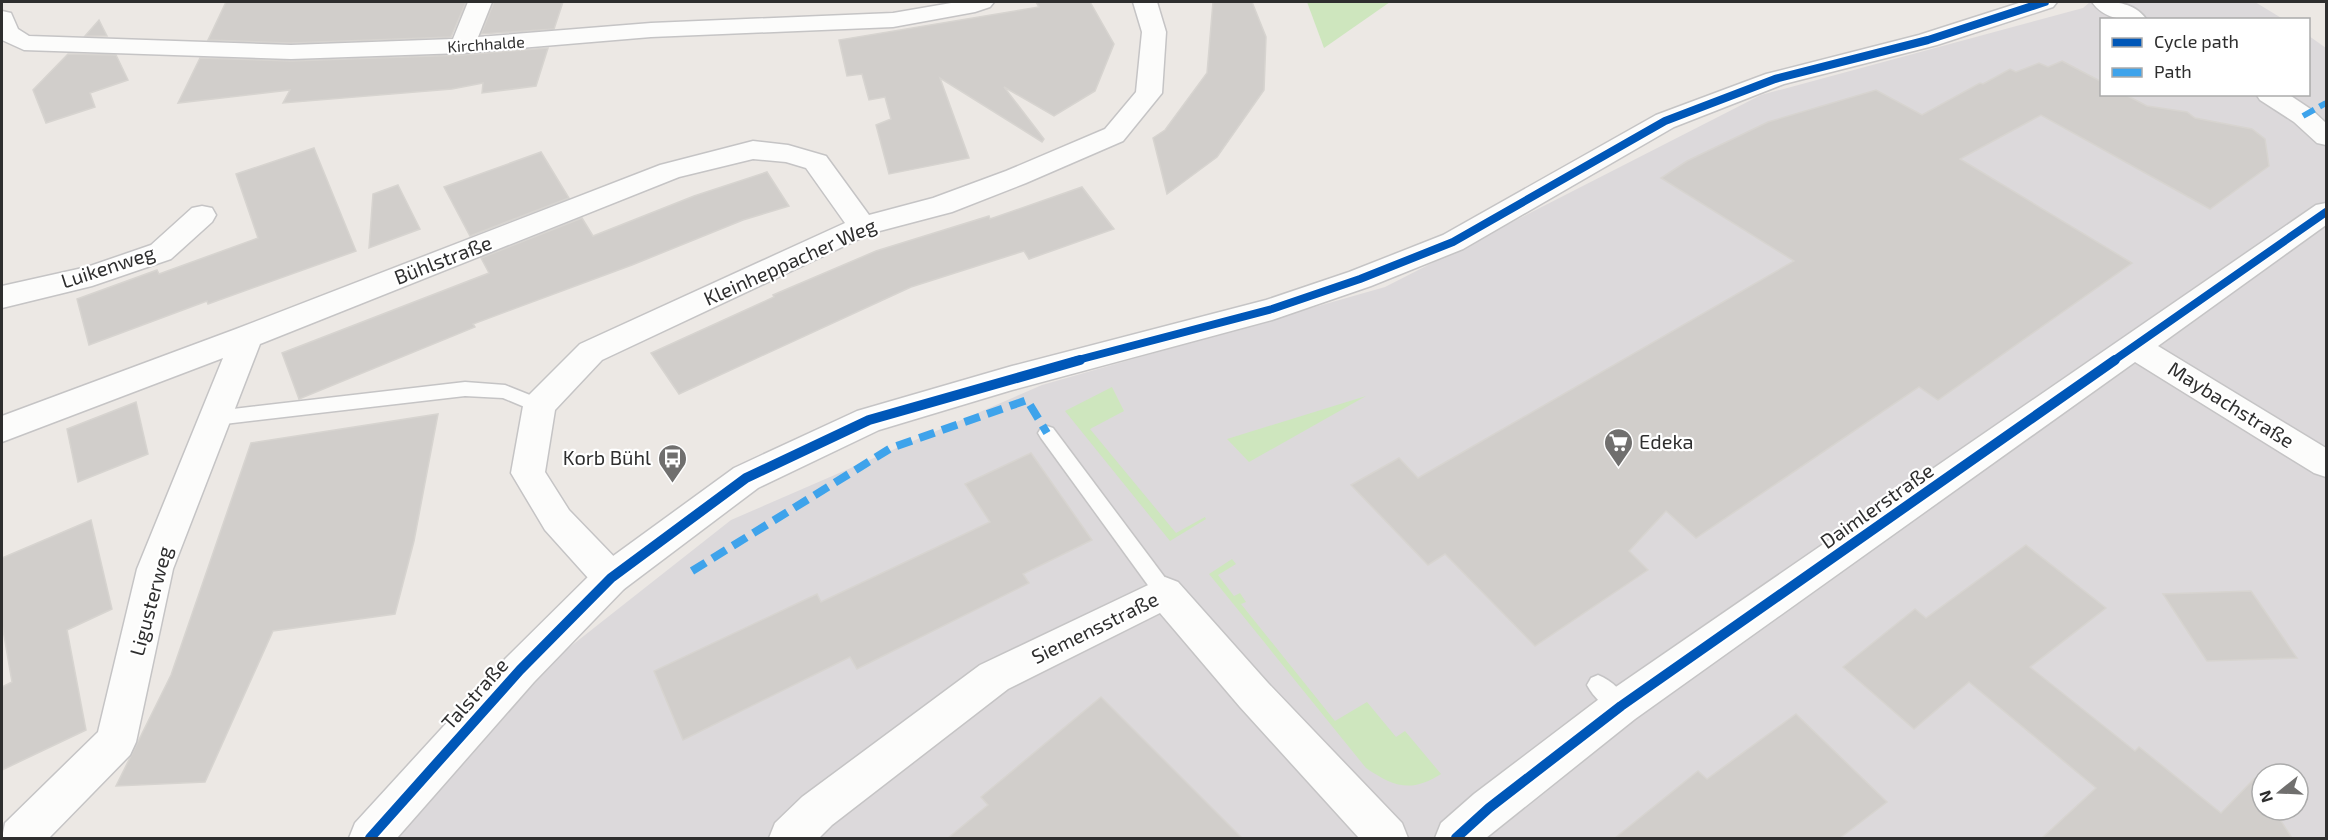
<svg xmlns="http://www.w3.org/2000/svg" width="2328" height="840" font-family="'Exo 2',sans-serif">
  <rect width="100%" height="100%" fill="#ece8e4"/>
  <path fill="#dcd9db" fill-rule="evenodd" d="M2090,2H2255L2283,19L2102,20V94H2308L2309,36L2326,48V838H397L538,672L731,520L1042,385L1385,287L1761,95L2083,8ZM2262,774H2298V810H2262Z"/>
  <g fill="#cee6be">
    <path d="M1307,2H1390L1324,48Z"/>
    <path d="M1112,387L1124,411L1090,429L1176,533L1205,517L1206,519L1170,541L1065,411Z"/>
    <path d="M1366,396L1249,462L1227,439Z"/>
    <path d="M1232,559L1236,564L1218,575L1234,596L1240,593L1246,602L1241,604L1335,721L1367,702L1396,737L1405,731L1441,774C1411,793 1394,787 1366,768L1209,574Z"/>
  </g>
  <g fill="#d1cecb" stroke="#d7d4d0" stroke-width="1.5">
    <path d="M226,2H466L451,37L291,43L208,40Z"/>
    <path d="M494,2H563L554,29L481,34Z"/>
    <path d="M1036,2H1090L1114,44L1095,91L1054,116L1004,87L1044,139L1042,142L940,78L969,158L889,174L876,125L891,119L885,97L869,100L862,74L847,76L839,40L1039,7Z"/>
    <path d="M1213,2H1252L1266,37L1264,90L1217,157L1167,194L1153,138L1165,130L1207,73Z"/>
    <path d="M99,20L107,36H85Z"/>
    <path d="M548,48L536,86L482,93L483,83L452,89L283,103L290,90L178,103L200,58L291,61L462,55Z"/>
    <path d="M68,54L116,55L128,80L90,93L95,107L46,123L33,90Z"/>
    <path d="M2062,61L2102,82V94H2124L2147,106L2187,112L2195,118L2252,129L2265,139L2269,166L2210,209L2041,115L1960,159L2132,263L1938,400L1919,387L1696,538L1666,511L1629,551L1648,570L1535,646L1445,554L1428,565L1351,485L1399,458L1418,478L1794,261L1661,178L1687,161L1768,122L1876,90L1922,115L1980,83L1983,84L2010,69L2016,72L2039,63L2048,67Z"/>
    <path d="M314,148L356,251L208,304L207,301L89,345L77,299L157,270L159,274L258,238L236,174Z"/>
    <path d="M541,152L569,198L470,236L444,187Z"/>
    <path d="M767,172L789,206L743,220L632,265L473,324L475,327L299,399L282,353L489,273L481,258L582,218L593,236L694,196Z"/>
    <path d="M398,185L420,229L369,248L373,194Z"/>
    <path d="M1082,187L1114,229L1029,259L1024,251L911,287L679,394L651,353L774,297L773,295L876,251L989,216L990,219Z"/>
    <path d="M136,402L148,454L78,482L67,429Z"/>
    <path d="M438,414L414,541L395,614L273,631L205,782L116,786L171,675L251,443Z"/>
    <path d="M1031,453L1092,540L1023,574L1029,583L857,669L850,657L683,740L654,671L817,594L821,602L990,522L965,484Z"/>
    <path d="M91,520L112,609L67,630L86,730L2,770V687L12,682L2,624V558Z"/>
    <path d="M2026,545L2106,608L2030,667L2135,751L2139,747L2221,813L2254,779L2262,792V810H2274L2292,838H2042L2096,788L1969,682L1914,729L1843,667L1915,609L1926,618Z"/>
    <path d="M2251,591L2297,658L2207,661L2163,594Z"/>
    <path d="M1101,697L1242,838H948L988,805L981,797Z"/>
    <path d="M1796,714L1887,802L1840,838H1615L1698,771L1707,779Z"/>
  </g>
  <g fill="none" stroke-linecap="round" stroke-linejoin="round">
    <defs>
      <g id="service">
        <path d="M465,382L505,385L545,401L548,406L545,411L539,413L503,398L465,396L216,425L210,423L207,418L210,413L216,411Z"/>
        <path d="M1047,426L1053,428L1172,587L1175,593L1172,599L1165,602L1158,599L1041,438L1038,433L1041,428Z"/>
        <path d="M1598,675C1611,680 1626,694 1632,706L1629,713L1621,716C1608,711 1593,697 1587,685L1591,678Z"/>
      </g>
      <g id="minor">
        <path d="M468,2H492L478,37L651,23L893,13L957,2H994L990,7L975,12L893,27L651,37L462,53L291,59L24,50L2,40V11L11,13L18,29L29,36L291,45L453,39Z"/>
        <path d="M1133,2H1157L1166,32L1162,93L1123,141L1026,183L952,212L872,233L602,360L555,410L545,472L569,510L624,567L629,578L624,589L611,593L598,589L545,530L511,473L523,406L527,397L580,344L845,223L806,168L786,162L753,159L679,177L260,344L173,569L136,742L130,755L49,838H2L5,823L98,732L137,569L223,358L2,442V416L236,329L660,165L753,141L788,145L826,156L869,215L933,198L1006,171L1105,129L1136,92L1142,32Z"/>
        <path d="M2092,2C2111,0 2135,2 2147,20C2127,20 2105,21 2092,2Z"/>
        <path d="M2256,94H2288L2312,110L2326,123V145L2317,143L2294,122L2260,100Z"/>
        <path d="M2326,203V225L2158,346L2326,448V477L2314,473L2135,362L1635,719L1486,838H1435L1441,823L1474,794L1607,693L2316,205Z"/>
        <path d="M202,206L212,208L216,215L212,222L171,259L92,286L2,308V286L87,267L151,245L192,208Z"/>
        <path d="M1165,577L1178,582L1268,683L1402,823L1408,838H1359L1240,707L1160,613L1008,689L832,825L819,838H769L775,823L802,797L980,665Z"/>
      </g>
      <path id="tertiary" d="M2022,2H2057L2053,7L1937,45L1784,84L1674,127L1463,249L1371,286L1272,320L1012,390L879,430L758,488L624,589L534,682L397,838H349L355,823L506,658L598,567L734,468L857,411L1012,366L1266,300L1349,272L1443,235L1656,115L1766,74L1919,35Z"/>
    </defs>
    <use href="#service" stroke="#c5c4c5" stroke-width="3"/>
    <use href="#minor" stroke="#c5c4c5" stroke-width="3"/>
    <use href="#tertiary" stroke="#c5c4c5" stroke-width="3"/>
    <use href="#service" fill="#fcfcfb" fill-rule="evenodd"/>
    <use href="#minor" fill="#fcfcfb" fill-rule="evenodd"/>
    <use href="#tertiary" fill="#fcfcfb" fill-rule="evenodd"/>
    <path stroke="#3ea3eb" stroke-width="6" stroke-dasharray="13 6" stroke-linecap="butt" d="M2303,116L2326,103"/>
    <path stroke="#3ea3eb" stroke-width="8" stroke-dasharray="16 8" stroke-linecap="butt" d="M692,571L891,448L1027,400L1047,433"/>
    <defs>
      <g id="cycleway-far1">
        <path d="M1074,361L1272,309L1360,279L1453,242L1665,121L1775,79L1928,40L2045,2"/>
        <path d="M2113,361L2326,212"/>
      </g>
      <g id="cycleway">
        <path d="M370,838L520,670L611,578L746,478L869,420L1080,360"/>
        <path d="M1456,838L1489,808L1621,706L2115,360"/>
      </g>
    </defs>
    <use href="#cycleway-far1" stroke="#fff" stroke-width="10"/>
    <use href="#cycleway" stroke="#fff" stroke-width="14"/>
    <use href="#cycleway-far1" stroke="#0057b8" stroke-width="8"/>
    <use href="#cycleway" stroke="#0057b8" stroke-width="10"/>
  </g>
  <defs>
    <symbol id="supermarket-pin" viewBox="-11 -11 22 30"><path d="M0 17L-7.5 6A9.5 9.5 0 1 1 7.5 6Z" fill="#706f6e" stroke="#fff"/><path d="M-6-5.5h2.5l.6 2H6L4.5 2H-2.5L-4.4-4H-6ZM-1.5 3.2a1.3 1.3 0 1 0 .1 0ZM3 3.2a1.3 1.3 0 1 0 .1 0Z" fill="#fff"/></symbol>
    <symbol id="bus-pin" viewBox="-11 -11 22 30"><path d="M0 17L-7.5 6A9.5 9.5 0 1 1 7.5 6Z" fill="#706f6e" stroke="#fff"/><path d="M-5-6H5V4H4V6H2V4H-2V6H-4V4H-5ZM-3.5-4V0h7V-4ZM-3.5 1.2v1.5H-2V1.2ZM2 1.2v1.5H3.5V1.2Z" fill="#fff"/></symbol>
  </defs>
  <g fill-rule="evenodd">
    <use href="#supermarket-pin" x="1602" y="426" width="33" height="45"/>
    <use href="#bus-pin" x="656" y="442" width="33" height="45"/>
  </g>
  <g text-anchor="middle" stroke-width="4.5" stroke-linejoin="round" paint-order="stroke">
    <g font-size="16" fill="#2e2e2e" stroke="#fff">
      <text transform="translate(486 44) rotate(-4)" y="6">Kirchhalde</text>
    </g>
    <g font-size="20" fill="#2e2e2e" stroke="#fff">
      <text transform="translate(443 260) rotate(-21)" y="7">Bühlstraße</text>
      <text transform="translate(790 262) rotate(-24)" y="7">Kleinheppacher Weg</text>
      <text transform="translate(108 267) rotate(-18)" y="7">Luikenweg</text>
      <text transform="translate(2231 405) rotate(32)" y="7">Maybachstraße</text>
      <text transform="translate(1877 506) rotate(-35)" y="7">Daimlerstraße</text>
      <text transform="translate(151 601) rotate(-75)" y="7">Ligusterweg</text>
      <text transform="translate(1095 628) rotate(-26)" y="7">Siemensstraße</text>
      <text transform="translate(475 694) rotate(-48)" y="7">Talstraße</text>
    </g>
    <g font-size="20" fill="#2e2e2e" stroke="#fff" text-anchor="start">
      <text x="1639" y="449">Edeka</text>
      <text x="651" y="465" text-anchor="end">Korb Bühl</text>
    </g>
  </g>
  <rect width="2328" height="840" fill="none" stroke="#2e2e2e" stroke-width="6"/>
  <rect x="2100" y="18" width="210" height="78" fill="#ffffff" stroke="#ababab" stroke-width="1.5"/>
  <rect x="2112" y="38" width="30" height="9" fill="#0057b8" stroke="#ababab" stroke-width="1.5"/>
  <text x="2154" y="48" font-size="18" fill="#2e2e2e">Cycle path</text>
  <rect x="2112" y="68" width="30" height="9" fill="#3ea3eb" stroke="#ababab" stroke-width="1.5"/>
  <text x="2154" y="78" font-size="18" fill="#2e2e2e">Path</text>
  <g transform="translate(2280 792) rotate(252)"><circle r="28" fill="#ffffff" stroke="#ababab" stroke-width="1.5"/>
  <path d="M0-4.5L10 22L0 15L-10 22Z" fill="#706f6e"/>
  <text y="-9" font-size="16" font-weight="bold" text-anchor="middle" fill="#2e2e2e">N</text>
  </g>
</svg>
